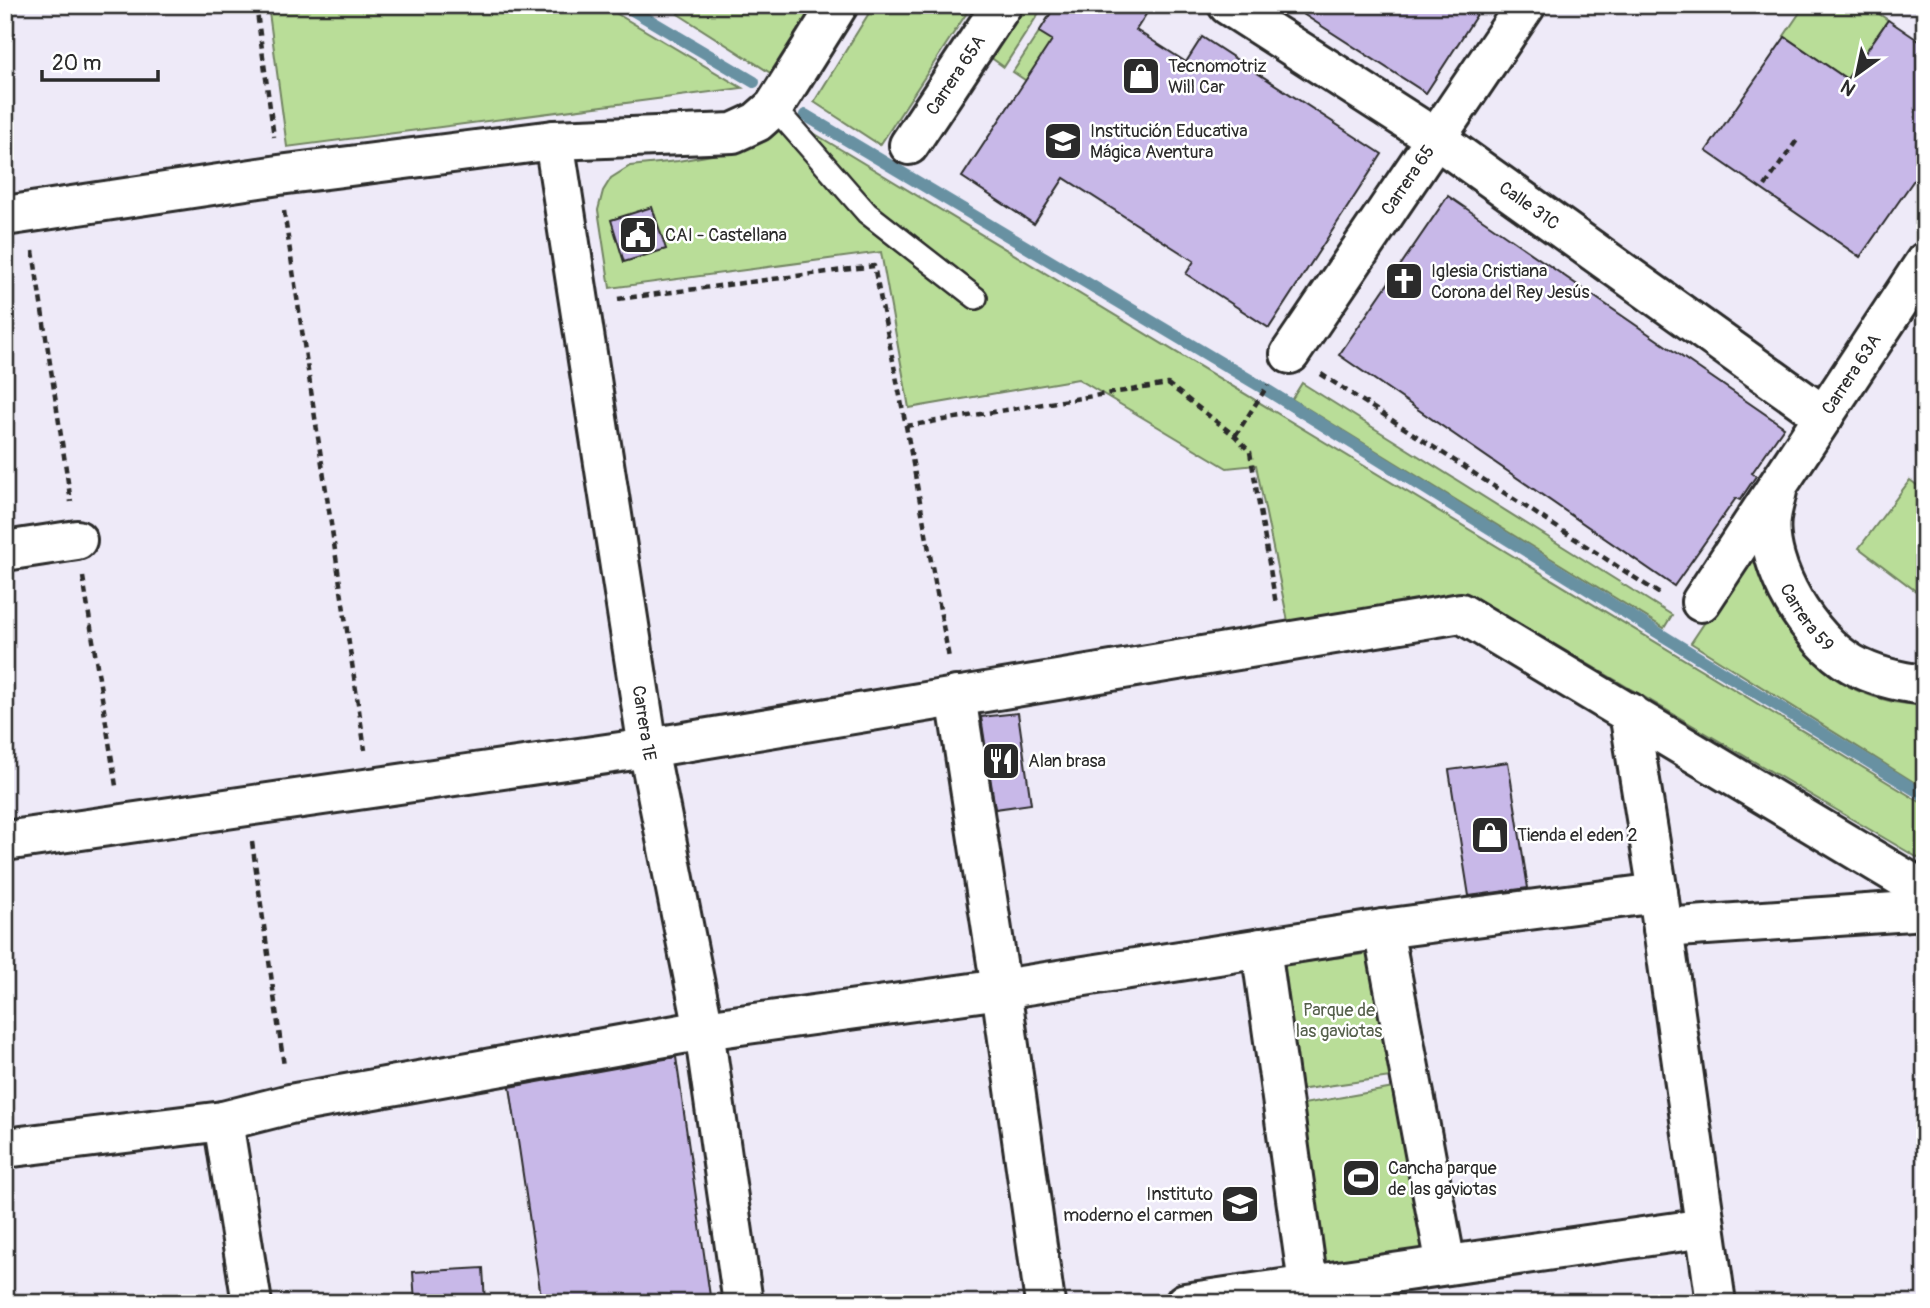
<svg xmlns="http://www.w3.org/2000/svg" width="1930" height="1308" font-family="Pangolin,sans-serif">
  <rect width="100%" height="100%" fill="#eeeaf8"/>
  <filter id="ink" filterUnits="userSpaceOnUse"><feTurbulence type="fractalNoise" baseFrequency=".0143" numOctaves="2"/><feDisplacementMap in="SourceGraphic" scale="14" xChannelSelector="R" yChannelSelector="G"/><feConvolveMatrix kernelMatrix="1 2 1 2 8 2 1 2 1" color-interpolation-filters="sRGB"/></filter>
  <g filter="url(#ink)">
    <g fill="#b9dd98" stroke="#728462" stroke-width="2">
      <path d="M268,5H602L742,88L287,147Z"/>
      <path d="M684,5H817L772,74L678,14Z"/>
      <path d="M874,5H972L880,145L814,102Z"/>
      <path d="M1024,5H1044L1004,67L990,57Z"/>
      <path d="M1805,5H1866L1888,20L1847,79L1784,36Z"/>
      <path d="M1039,32L1075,54L1049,96L1013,72Z"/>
      <path d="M792,120L1925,805V862L1474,597L1290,631L1256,465L1227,468L1078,379L909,408L881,252L610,288L598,210L603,191L611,178L630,166L678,161L746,149Z"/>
      <path d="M1302,383L1672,615L1664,628L1292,399Z"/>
      <path d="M1910,480L1925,491V598L1859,548Z"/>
      <path d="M1759,541C1770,566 1781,591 1792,615C1797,627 1801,639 1808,650C1829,687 1884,705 1925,705V789L1691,643Z"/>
      <path d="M1388,951L1405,1075L1291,1091L1274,966Z"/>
      <path d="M1405,1086L1433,1249L1314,1270L1292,1106Z"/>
    </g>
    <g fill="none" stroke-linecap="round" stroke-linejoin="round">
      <g stroke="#6891a2" stroke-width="12">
        <path d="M624,5L754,82"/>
        <path d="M805,115L1265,389L1673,642L1925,796"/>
      </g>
    </g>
    <g fill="#c8b8e8" stroke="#2b2b2b" stroke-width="2">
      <path d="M1056,5H1152L1136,30L1186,62L1202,37L1382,154L1269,328L1186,274L1194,261L1064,178L1034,224L962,177L1052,40L1039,32Z"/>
      <path d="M1289,5H1483L1426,93Z"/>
      <path d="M1888,20L1925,45V164L1860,257L1706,151L1785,37L1847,79Z"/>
      <path d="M1448,196L1784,427L1752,473L1756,476L1740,500L1736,498L1674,586L1339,355Z"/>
      <path d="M652,207L666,249L624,262L611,220Z"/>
      <path d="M1018,713L1031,804L995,809L981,717Z"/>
      <path d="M1508,762L1528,888L1469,896L1449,770Z"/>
      <path d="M676,1057L711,1303H542L510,1087Z"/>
      <path d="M483,1268L485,1303H415L413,1272Z"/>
    </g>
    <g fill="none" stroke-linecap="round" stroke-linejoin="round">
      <defs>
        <path id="lane" d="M774,107L867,213L976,298"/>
        <g id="street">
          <path id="s1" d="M1228,5L1435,138L1824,416"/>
          <path id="s2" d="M554,140L648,748L704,1030L743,1303"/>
          <path id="s3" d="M909,145L1002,5"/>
          <path d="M5,216L279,175L554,140L733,133L757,122L774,107L838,5"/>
          <path id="s4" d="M1290,354L1526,5"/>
          <path id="s5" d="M1777,491C1775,500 1772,509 1771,518C1765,568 1810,640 1852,664C1875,677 1899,682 1925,685"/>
          <path d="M5,551L77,540"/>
          <path id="s6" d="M1701,602L1925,262"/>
          <path d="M956,696L1001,989L1045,1303"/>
          <path d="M1629,712L1658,893L1716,1303"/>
          <path d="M5,841L648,748L1461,613L1925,891"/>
          <path d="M1663,928L1925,910"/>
          <path d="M1383,929L1446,1265"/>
          <path d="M1261,948L1308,1284"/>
          <path d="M223,1121L252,1303"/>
          <path d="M5,1148L223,1121L290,1104L704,1030L1001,989L1383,929L1658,893"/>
          <path d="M1185,1303L1705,1228"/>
        </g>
      </defs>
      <use href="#lane" stroke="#2b2b2b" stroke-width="26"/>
      <use href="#street" stroke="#2b2b2b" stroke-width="44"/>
      <g stroke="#2b2b2b" stroke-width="4.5" stroke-dasharray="7 5" stroke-linecap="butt">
        <path d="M256,5L274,137"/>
        <path d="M1765,186L1797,140"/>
        <path d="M284,211L365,750"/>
        <path d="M33,251L71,502"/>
        <path d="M618,299L874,266L906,426L949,658"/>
        <path d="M1321,374L1663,596"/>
        <path d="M906,426L1168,384L1235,436L1250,452L1276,604"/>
        <path d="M1235,436L1268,385"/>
        <path d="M83,577L116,786"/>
        <path d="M252,842L284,1066"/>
      </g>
      <use href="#lane" stroke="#fff" stroke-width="21"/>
      <use href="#street" stroke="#fff" stroke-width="38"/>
    </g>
  </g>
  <defs>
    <symbol id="shop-square" viewBox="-11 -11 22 22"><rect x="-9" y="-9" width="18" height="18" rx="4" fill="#2b2b2b" stroke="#fff"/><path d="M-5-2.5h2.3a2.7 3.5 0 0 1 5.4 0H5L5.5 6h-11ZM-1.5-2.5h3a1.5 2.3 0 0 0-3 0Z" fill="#fff"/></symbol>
    <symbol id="school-square" viewBox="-11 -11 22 22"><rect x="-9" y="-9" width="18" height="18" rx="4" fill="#2b2b2b" stroke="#fff"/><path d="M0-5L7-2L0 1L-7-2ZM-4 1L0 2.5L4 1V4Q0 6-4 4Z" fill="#fff"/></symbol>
    <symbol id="civic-square" viewBox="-11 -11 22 22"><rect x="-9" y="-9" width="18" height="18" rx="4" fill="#2b2b2b" stroke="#fff"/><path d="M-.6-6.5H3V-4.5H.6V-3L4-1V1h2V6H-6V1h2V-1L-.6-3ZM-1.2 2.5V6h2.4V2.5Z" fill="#fff"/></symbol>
    <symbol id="church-square" viewBox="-11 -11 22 22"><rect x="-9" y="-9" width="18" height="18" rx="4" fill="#2b2b2b" stroke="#fff"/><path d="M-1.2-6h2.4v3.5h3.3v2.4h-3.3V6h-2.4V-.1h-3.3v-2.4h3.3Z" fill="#fff"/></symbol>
    <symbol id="restaurant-square" viewBox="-11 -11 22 22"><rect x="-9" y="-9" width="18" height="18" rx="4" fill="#2b2b2b" stroke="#fff"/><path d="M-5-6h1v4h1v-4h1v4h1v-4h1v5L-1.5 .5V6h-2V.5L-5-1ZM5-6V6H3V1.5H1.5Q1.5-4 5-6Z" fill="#fff"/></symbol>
    <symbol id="stadium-square" viewBox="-11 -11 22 22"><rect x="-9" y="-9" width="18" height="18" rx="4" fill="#2b2b2b" stroke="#fff"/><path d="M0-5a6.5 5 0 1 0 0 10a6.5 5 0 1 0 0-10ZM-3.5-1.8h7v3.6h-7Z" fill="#fff"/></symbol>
  </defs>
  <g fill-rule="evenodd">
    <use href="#shop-square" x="1119" y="54" width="44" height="44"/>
    <use href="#school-square" x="1041" y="119" width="44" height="44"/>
    <use href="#civic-square" x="616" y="213" width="44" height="44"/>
    <use href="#church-square" x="1382" y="259" width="44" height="44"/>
    <use href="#restaurant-square" x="979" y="739" width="44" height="44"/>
    <use href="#shop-square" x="1468" y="813" width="44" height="44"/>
    <use href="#stadium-square" x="1339" y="1156" width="44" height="44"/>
    <use href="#school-square" x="1218" y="1182" width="44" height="44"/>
  </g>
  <g text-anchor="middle" stroke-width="5" stroke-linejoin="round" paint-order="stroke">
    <g font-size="18" fill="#2b2b2b" stroke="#fff" text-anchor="start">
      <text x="1168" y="72">Tecnomotriz<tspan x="1168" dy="21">Will Car</tspan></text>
      <text x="1090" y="137">Institución Educativa<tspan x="1090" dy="21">Mágica Aventura</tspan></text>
      <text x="665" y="241">CAI - Castellana</text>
      <text x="1431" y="277">Iglesia Cristiana<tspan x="1431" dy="21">Corona del Rey Jesús</tspan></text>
      <text x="1028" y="767">Alan brasa</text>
      <text x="1517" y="841">Tienda el eden 2</text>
      <text x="1388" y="1174">Cancha parque<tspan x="1388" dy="21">de las gaviotas</tspan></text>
      <text x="1213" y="1200" text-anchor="end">Instituto<tspan x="1213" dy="21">moderno el carmen</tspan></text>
    </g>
    <g font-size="18" fill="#2b2b2b" stroke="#fff">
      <text dy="6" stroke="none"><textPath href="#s3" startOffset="84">Carrera 65A</textPath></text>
      <text dy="6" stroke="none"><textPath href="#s4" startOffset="210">Carrera 65</textPath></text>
      <text dy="6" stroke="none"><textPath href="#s1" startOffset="362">Calle 31C</textPath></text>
      <text dy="6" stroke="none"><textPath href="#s6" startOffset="273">Carrera 63A</textPath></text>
      <text dy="6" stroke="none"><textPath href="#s5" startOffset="136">Carrera 59</textPath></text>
      <text dy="6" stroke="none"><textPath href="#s2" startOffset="590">Carrera 1E</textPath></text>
    </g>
    <g font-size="18" fill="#56604c" stroke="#fff">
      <text x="1339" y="1016">Parque de<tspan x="1339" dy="21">las gaviotas</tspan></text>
    </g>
  </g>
  <rect width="1930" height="1308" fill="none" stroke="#fff" stroke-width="28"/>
  <rect x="14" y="14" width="1902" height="1280" fill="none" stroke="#2b2b2b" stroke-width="2.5" filter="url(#ink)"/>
  <g transform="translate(1857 74) rotate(213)" stroke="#ffffff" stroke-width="5" paint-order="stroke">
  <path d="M0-5L12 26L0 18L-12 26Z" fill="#2b2b2b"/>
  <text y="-10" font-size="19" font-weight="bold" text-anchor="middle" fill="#2b2b2b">N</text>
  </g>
  <path d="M42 70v10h116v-10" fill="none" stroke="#2b2b2b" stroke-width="3.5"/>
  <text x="52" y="70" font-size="21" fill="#2b2b2b" stroke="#ffffff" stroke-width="5" paint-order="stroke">20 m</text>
</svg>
